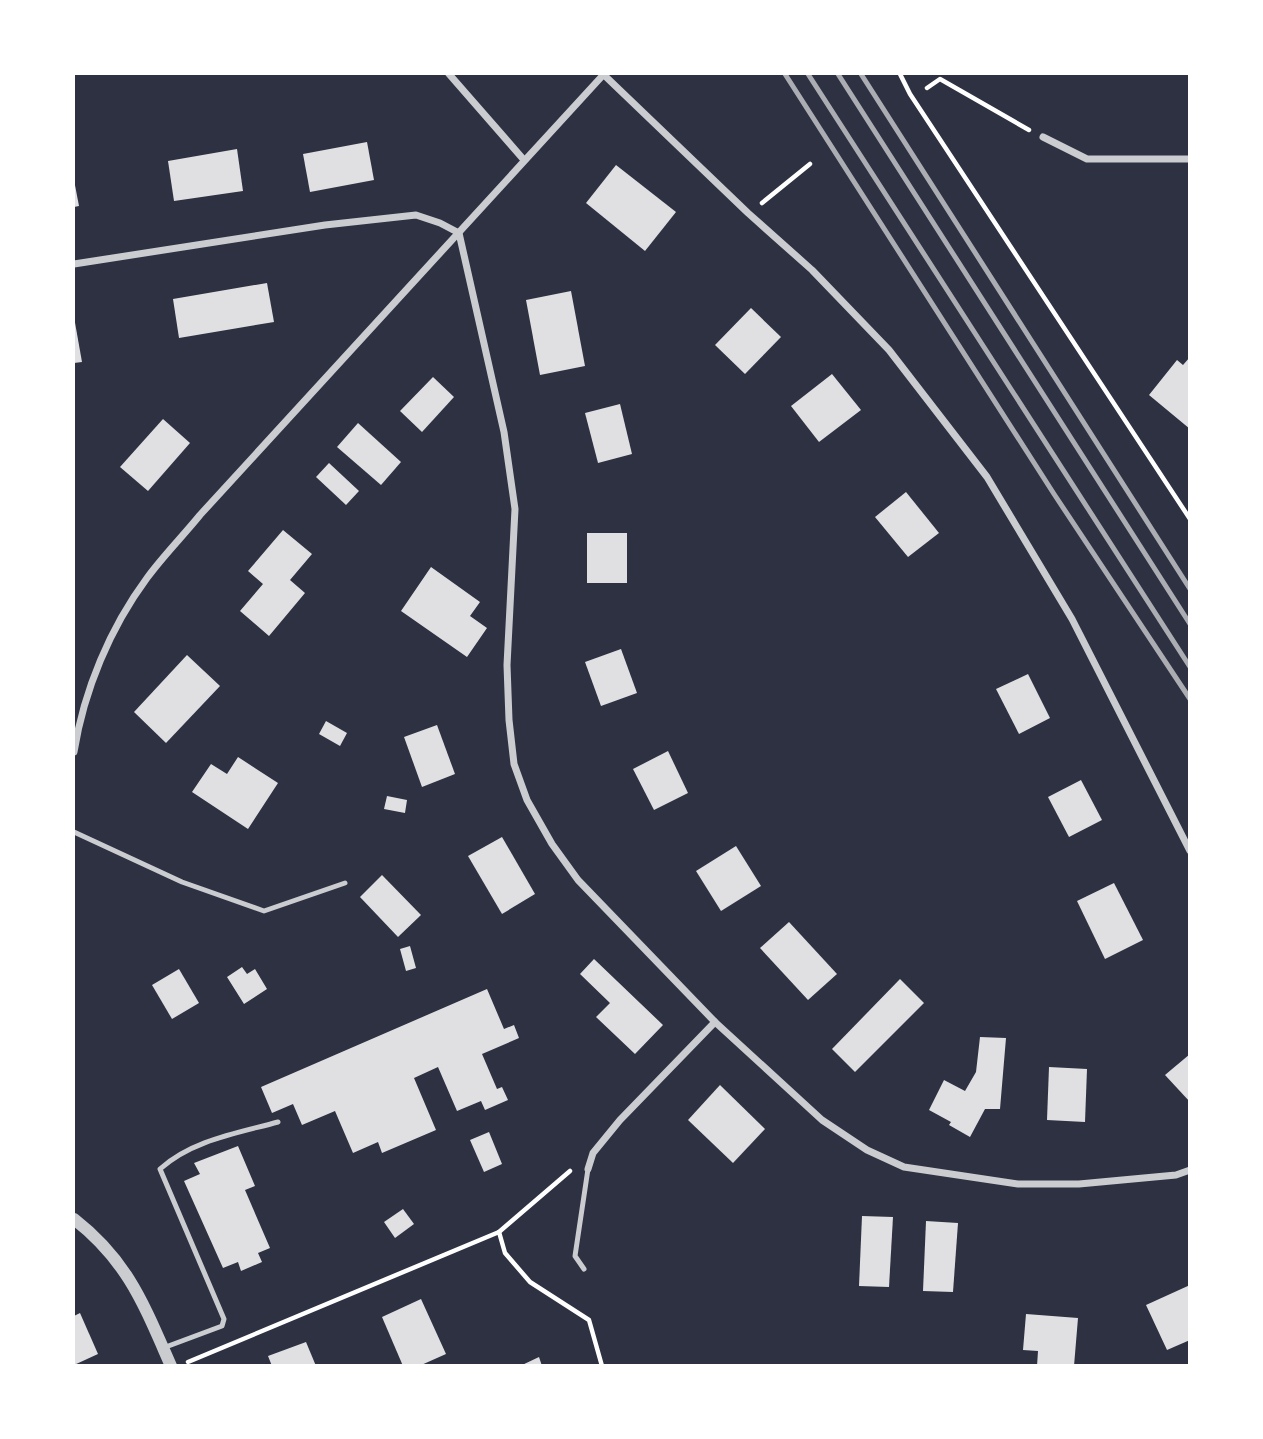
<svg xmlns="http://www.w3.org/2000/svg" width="1263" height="1439" font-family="'PT Serif',serif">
  <rect width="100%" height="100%" fill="#2d3142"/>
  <g fill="#e0e0e3">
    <path d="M367,142L374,180L310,192L303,154Z"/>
    <path d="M237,149L243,191L174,201L168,161Z"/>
    <path d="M616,165L676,212L645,251L586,203Z"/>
    <path d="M74,180L79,206L74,207Z"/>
    <path d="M267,283L274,322L179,338L173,299Z"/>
    <path d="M571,291L585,366L540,375L526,300Z"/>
    <path d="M751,308L781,337L745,374L715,345Z"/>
    <path d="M74,317L82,362L74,363Z"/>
    <path d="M1190,357V429L1149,395L1177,360L1183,365Z"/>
    <path d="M832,374L861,410L819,442L791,406Z"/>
    <path d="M433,377L454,397L422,432L400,411Z"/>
    <path d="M620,404L632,454L598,463L585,413Z"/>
    <path d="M163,419L190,443L148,491L120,467Z"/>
    <path d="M358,423L401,462L381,485L337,447Z"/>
    <path d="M329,463L359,491L346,505L316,477Z"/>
    <path d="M906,492L939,533L908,557L875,517Z"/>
    <path d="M283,530L312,554L290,580L305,593L269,636L240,611L263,584L248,571Z"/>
    <rect x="587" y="533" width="40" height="50"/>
    <path d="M431,567L480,602L470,616L487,628L467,657L401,611Z"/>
    <path d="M621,649L637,693L601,706L585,662Z"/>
    <path d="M187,655L220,686L166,743L134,712Z"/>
    <path d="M1028,674L1050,718L1019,734L996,689Z"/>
    <path d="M326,721L347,733L340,746L319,734Z"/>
    <path d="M437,725L455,774L422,787L404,737Z"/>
    <path d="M668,751L688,793L654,810L633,769Z"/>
    <path d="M238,757L278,783L248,829L192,792L211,764L227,774Z"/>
    <path d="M1081,780L1102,820L1069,837L1048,797Z"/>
    <path d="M387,796L407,800L405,813L384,809Z"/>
    <path d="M502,837L535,894L502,914L468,856Z"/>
    <path d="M736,846L761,886L721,911L696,871Z"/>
    <path d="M382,875L421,915L398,937L360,897Z"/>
    <path d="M1114,883L1143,940L1105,959L1077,901Z"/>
    <path d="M789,922L837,974L808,1000L760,948Z"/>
    <path d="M410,946L416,968L406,971L400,949Z"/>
    <path d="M594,959L663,1025L635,1054L596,1017L610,1003L580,974Z"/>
    <path d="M242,967L247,974L255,969L267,989L244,1004L227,977Z"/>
    <path d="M179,969L199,1003L172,1019L152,985Z"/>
    <path d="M900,979L924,1003L855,1072L832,1049Z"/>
    <path d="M487,989L504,1029L514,1025L519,1038L482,1054L497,1089L502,1087L508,1100L485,1110L481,1101L457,1111L438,1067L414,1078L436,1130L382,1153L378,1142L353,1153L335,1111L302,1125L293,1104L272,1113L261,1087Z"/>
    <path d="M980,1037L1006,1038L1000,1109H985L970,1137L949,1125L951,1122L929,1110L944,1080L965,1091L976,1072Z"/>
    <path d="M1190,1054V1102L1165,1075Z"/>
    <path d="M1049,1067L1087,1069L1085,1122L1047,1120Z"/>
    <path d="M720,1085L765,1129L733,1163L688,1120Z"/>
    <path d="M489,1132L502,1164L484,1172L470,1140Z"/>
    <path d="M238,1146L255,1186L245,1190L270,1248L258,1253L262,1262L241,1271L238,1262L223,1268L184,1181L200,1174L194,1163Z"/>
    <path d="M403,1209L414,1224L395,1238L384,1222Z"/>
    <path d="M862,1216L893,1217L889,1287L859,1286Z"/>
    <path d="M926,1221L958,1223L953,1292L923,1291Z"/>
    <path d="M1190,1285V1340L1167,1350L1146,1305Z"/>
    <path d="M421,1299L446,1354L419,1366H403L382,1317Z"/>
    <path d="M80,1313L98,1354L74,1365V1316Z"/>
    <path d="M1026,1314L1078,1318L1074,1366H1037L1038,1351L1023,1350Z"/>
    <path d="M306,1342L316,1366H272L268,1356Z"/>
    <path d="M539,1357L542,1366H520Z"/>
  </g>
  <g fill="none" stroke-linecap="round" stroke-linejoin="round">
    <g stroke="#fff" stroke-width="4.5">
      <path d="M900,74L910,94L1190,519"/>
      <path d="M927,88L940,79L1029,130"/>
      <path d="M762,203L810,164"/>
      <path d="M499,1232L570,1171"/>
      <path d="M188,1362L499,1232L505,1253L530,1282L589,1320L602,1366"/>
    </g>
    <g stroke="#caccd0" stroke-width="5">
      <path d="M74,832L182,882L264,911L345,883"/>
      <path d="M584,1269L575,1256L588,1169"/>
      <path d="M163,1348L222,1326L224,1319L160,1169C192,1140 238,1133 278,1122"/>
    </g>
    <g stroke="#caccd0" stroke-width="7">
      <path d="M449,74L524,160"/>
      <path d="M603,74L748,213L812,270L889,350L987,477L1072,619L1190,851"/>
      <path d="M1043,137L1087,159H1190"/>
      <path d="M74,264L325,225L416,215L440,223L459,233L504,432L515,509L507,665L509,720L514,764L527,800L552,844L578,880L715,1022L822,1120L867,1150L904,1167L1018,1184H1079L1176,1175L1190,1170"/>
      <path d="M74,752C84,690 110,628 147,578C163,556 183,536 200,515L604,74"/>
      <path d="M588,1169L593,1153L620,1120L715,1022"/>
    </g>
    <path stroke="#caccd0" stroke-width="12" d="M74,1219C128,1261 144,1305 171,1366"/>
    <g stroke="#abadb3" stroke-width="5">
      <path d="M785,74L1054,494L1190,699"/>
      <path d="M808,74L1190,667"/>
      <path d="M838,74L1190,624"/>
      <path d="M861,74L1190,589"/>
    </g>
  </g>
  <rect width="1263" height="1439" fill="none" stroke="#ffffff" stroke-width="150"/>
</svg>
